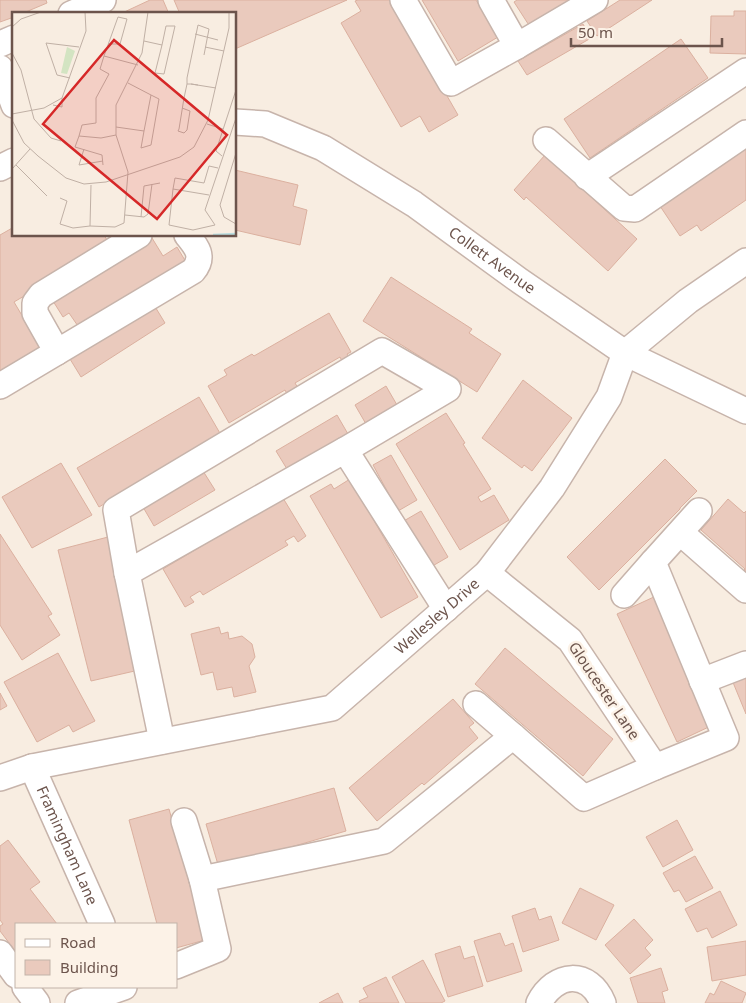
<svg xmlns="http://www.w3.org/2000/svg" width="746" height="1003" font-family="'Noto Sans',sans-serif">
  <rect width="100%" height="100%" fill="#f8ede1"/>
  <g fill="#eacabd" stroke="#dbb09f">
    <path d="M0,0H46L47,3L21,14H14V17L0,22Z"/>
    <path d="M150,0H163L169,14H120Z"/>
    <path d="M174,0H347L235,49V14H180Z"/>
    <path d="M358,0H392L458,115L429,132L420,116L401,127L341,23L361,11L355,1Z"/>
    <path d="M422,0H476L498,37L458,61Z"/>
    <path d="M517,0H583L534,33L514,2Z"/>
    <path d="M620,0H652L597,36L587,21Z"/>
    <path d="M734,11H746V54L710,53L711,16H734Z"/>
    <path d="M583,24L591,38L527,75L518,61Z"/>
    <path d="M681,39L708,78L590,158L564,119Z"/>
    <path d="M746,139V200L701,231L697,225L680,236L656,200Z"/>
    <path d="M545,155L637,239L608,271L526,197L524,200L514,190Z"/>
    <path d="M235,170L298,185L293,206L307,210L300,245L235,230Z"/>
    <path d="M14,227V235H104L110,245L14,302L43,351L0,377V235Z"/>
    <path d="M152,238L163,256L177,247L186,262L80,329L69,313L63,317L53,301Z"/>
    <path d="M391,277L472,329L469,333L501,354L477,392L363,321Z"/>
    <path d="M154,305L165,323L81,377L70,359Z"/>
    <path d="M329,313L351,352L347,354L349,357L342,361L340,357L295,383L298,388L287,394L285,390L229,423L208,386L227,375L224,370L252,354L254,356Z"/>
    <path d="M523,380L572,418L532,471L524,465L522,468L482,438Z"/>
    <path d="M386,386L397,405L366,424L355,405Z"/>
    <path d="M199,397L221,435L99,507L77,468Z"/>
    <path d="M446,413L465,443L463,444L491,489L478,497L481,502L494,495L509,520L460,550L396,444Z"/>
    <path d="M337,415L348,434L287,469L276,451Z"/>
    <path d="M391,455L417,500L398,511L373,465Z"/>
    <path d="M665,459L697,491L680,508V509L599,590L567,557Z"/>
    <path d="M61,463L92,515L32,548L2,497Z"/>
    <path d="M203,471L215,490L154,526L143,507Z"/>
    <path d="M350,479L418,597L381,618L310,496L331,484L334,489Z"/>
    <path d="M283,498L306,536L298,542L294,536L285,541L288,545L203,595L200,591L190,597L194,602L185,607L163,569Z"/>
    <path d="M728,499L744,513L746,511V572L744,570L745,569L701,530Z"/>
    <path d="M421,511L448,557L429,568L402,522Z"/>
    <path d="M0,534L52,614L48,616L60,635L22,660L0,625Z"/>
    <path d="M108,537L139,670L91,681L58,550Z"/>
    <path d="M656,596L715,724L677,742L617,614Z"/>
    <path d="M219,627L221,634L228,632L229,639L242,636L252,644L255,657L249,666L256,692L234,697L232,687L217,690L213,672L201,675L191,634Z"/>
    <path d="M505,648L613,739L583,776L475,684Z"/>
    <path d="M58,653L95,721L73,732L69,725L37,742L4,682Z"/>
    <path d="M746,674V714L732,680Z"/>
    <path d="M0,693L7,706L0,710Z"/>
    <path d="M453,699L474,723L469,727L478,738L424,785L422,783L377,821L349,788Z"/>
    <path d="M334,788L346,831L219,868L206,824Z"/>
    <path d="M169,809L205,940L176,948V924H157L129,820Z"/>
    <path d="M677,820L693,850L663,867L646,837Z"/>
    <path d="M8,840L40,882L30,889L57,924H16V952L0,931V926L3,924L0,920V846Z"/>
    <path d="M695,856L713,888L686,902L679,890L674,892L663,873Z"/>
    <path d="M580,888L614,905L596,940L562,923Z"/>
    <path d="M720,891L737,925L712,938L707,928L697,932L685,909Z"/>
    <path d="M535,908L539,920L551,916L559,940L523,952L512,916Z"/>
    <path d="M634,919L653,940L645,948L651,955L630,974L605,945Z"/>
    <path d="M500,933L505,946L513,943L522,971L487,982L474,941Z"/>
    <path d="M746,941V975L712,981L707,947Z"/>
    <path d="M460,946L464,959L474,956L483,986L448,997L435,954Z"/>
    <path d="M423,960L445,1001L441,1003H406L392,977Z"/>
    <path d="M661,968L668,990L662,992L665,1003H638L630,978Z"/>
    <path d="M386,977L399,1003H360L359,1001L368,997L363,988Z"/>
    <path d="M721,981L746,993L742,1003H705L710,993L714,995Z"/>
    <path d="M338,993L343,1003H319Z"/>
  </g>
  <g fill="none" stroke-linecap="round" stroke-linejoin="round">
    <defs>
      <g id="minor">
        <path d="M403,0L451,83L517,46"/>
        <path d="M491,0L517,46L595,0"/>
        <path d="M71,14L103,0"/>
        <path d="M0,44L14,38"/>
        <path d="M0,68L14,105"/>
        <path id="s1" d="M235,122L265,124L323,148L414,204L520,281L625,353L746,411"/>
        <path d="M546,140L624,208L635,209L746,133"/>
        <path d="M0,168L14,161"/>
        <path d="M587,177L746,71"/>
        <path d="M57,352L35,313V303L41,295L139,235"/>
        <path d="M0,386L193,271C205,257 197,247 187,235"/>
        <path d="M681,533L746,590"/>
        <path d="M127,573L116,510L382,351L448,389L345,450"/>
        <path d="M624,595L653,562"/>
        <path d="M702,681L746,664"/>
        <path d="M476,704L513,736"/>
        <path d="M162,741L127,573L345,450L446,609"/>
        <path id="s2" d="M32,767L102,924"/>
        <path d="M655,767L726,738L653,562L699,511"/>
        <path id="s3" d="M0,778L32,767L332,708L487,573L552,488L609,397L625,353L688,301L746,261"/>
        <path d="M184,821L202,879"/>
        <path d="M0,953L16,975"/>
        <path d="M176,966L218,949L202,879L384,841L513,736L584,798L655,767L570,640L487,573"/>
        <path d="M25,987L37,1003"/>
        <path d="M78,1003L124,987"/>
        <path d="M539,1003C555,972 589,969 603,1003"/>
      </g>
    </defs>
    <use href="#minor" stroke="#c7b4ab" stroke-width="28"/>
    <use href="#minor" stroke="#fff" stroke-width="25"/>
  </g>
  <g text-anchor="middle" stroke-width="5" stroke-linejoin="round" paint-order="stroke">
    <g font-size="15" fill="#6c544c" stroke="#fcf2e7">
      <text dy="5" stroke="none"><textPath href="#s1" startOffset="296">Collett Avenue</textPath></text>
      <text dy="5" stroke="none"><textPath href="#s3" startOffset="479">Wellesley Drive</textPath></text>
      <text transform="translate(604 691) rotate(56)" y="5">Gloucester Lane</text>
      <text dy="5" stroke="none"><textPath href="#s2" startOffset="86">Framingham Lane</textPath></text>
    </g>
  </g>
  <g transform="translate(12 12)">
    <rect width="224" height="224" fill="#f8ede1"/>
    <path d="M55,35L63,39L55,62L49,61Z" fill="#d3e4c2"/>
    <path fill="none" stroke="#b9dddf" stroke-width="2.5" d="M201,223L224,222"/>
    <path fill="none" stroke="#c0b0a5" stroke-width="1" d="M0,15L9,7L29,0M183,22L206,28M132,29L150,33L154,14H163L152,62L143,61L150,33M96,32H108L115,7L106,5L92,44L126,53M193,35L212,39M0,41L9,58L22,107L39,126L49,129M92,44L88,57L97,62L84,86V111L70,113L67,124L89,126L104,123M58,66L45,63L34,31L67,35M179,72H175V66L186,13L197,17L192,43M186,73L179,72L204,76M41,93L50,95V86M170,96L178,99L175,118L172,121L166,119L167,117L172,86L175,72M0,102L32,96L50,86L74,19L73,0M0,108L12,131L26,144L54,166L72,172L94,170L168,145L182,135L196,108L217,16V0M195,112L211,117M104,115L132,119L139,83L116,71M132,119L129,136L139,133L147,87L139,83M67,124L63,135L90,143L91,153M72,137L67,153L91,149M224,141L208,193L212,205L224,212M210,144L204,139L224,78M4,153L35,184M0,157L18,137M161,177L163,166L192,171L197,154L206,156M197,183L161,177L157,213L181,218L203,213L193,198L224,106M48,186L55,189L48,212L61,216L78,214L79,173M113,203L132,205L136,202L140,172M129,205L132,174L148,171M78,214L103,215L112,211L116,160L104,123V93L130,41L136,0"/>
    <path fill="#d62828" fill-opacity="0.15" stroke="#d62828" stroke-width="2.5" d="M102,28L215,123L145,207L31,112Z"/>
    <rect width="224" height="224" fill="none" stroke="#6c544c" stroke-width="2.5"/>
  </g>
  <rect x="15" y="923" width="162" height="65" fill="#fcf2e7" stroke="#c2b3a9"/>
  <rect x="25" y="939" width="25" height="8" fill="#ffffff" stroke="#c2b3a9"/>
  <text x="60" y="948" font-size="15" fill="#6c544c">Road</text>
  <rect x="25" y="960" width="25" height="15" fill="#eacabd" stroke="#c2b3a9"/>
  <text x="60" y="973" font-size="15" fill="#6c544c">Building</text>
  <path d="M571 38v8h151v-8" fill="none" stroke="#6c544c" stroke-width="2.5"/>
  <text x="578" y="38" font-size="15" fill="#6c544c" stroke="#fcf2e7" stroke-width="4" paint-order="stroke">50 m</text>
</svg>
